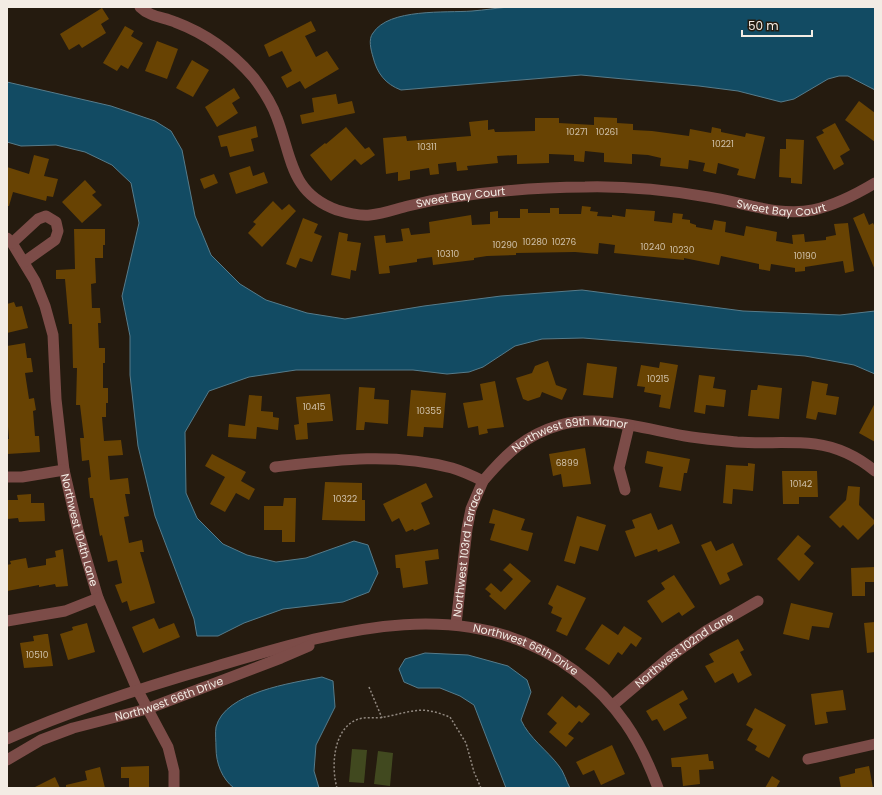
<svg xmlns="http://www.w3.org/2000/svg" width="882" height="795" font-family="Poppins,sans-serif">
  <rect width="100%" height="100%" fill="#251b0f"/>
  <g fill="#41491f">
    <path d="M352,749L367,750L364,783L349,782Z"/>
    <path d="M378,751L393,753L390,786L374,784Z"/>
  </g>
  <g fill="#124b63" stroke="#567b8a">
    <path d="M509,7H875V90L848,76H839L828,79L794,99L781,102L738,91L699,86L581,75L401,90C385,84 377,73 373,57C371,50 368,39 373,33C389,8 446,13 472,11C485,10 497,8 509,7Z"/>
    <path d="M7,82L111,106L155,121L171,131L182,150L195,216L211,255L240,284L266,300L307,313L345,319L424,306L501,296L582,290L743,311L840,315L875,311V374L854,365L805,356L583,338L542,339L515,346L483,367L469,372L447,374L413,370H296L249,377L209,391L185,432L186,493L197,518L223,544L247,555L276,562L306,558L354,541L368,545L378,573L369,592L343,602L283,609L244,623L218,636H197L194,619L155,516L138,446L130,375V336L122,296L139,223L131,183L112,165L85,152L56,145L21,146L7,142Z"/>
    <path d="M425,653L468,655L508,666L527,680L531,692L521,720C529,738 547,750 559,766C564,772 566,781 570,788H506L474,705L460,696L440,688H418L404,682L399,669L405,659Z"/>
    <path d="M322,677L333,681L335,707L316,745L314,771L319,788H234C222,779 216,763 216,748C216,741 215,733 216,727C225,692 292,683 322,677Z"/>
  </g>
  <g fill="#684303">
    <path d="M102,8L109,19L101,24L106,33L82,48L79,44L69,50L60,34Z"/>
    <path d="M311,21L316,31L305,36L316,57L327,51L339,69L305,89L300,81L287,88L281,77L292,71L282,51L269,57L264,45Z"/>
    <path d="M125,26L134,31L131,36L143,43L128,69L121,65L117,71L103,63Z"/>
    <path d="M157,41L178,49L167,79L145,71Z"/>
    <path d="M192,60L209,70L193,97L176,88Z"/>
    <path d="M234,88L240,98L232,103L238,113L217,127L205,107Z"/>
    <path d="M336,94L338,104L352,101L355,113L302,124L300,115L314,112L312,98Z"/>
    <path d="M859,101L875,113V142L845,120Z"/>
    <path d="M594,117L617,118V123L633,124V130L652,131L689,136L690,129L711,133L712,127L721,129V132L745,137L746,133L765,137L755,179L737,175L739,169L718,163L716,174L703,171L705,163L689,160L688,169L660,166L661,158L648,155L632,154V164L604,162V153L585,151L584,162L574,161V155L549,154V163L517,164V155L497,156L498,163L467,166L468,170L457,171L456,162L438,164L439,174L430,175L429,168L410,171V179L398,181V172L386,174L383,138L406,136L407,141L471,136L469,122L488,120V130L494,129L495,132L535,131V118H559V123L594,125Z"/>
    <path d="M835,123L850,150L840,156L844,164L834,170L816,137L824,133L822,130Z"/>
    <path d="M256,126L258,137L251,139L254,151L230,157L227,146L221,147L218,136Z"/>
    <path d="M346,127L365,149L369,147L375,155L361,165L355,159L331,181L310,155L325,143L326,144Z"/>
    <path d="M786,139L804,140L802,184L791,183V178L779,177L780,149H786Z"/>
    <path d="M34,155L49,159L44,176L58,179L53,197L47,196L46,201L13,192L9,206H7V167L29,174Z"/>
    <path d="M250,166L253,176L264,172L268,183L236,194L229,173Z"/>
    <path d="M214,174L218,183L204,189L200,179Z"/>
    <path d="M85,180L96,192L92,195L102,205L82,223L62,202Z"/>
    <path d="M273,201L282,210L289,204L296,211L262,247L248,233L256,224L253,222Z"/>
    <path d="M582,206L591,207L590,211L598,212L597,216L612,217V215L625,217L626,209L655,211L654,221L672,223L673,213L683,214L682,219L690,220V223L696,225V227L712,230L714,220L726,222L725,232L744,236L746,226L777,232L776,241L793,244L792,235L804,234L805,242L826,240V237L836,235L834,224L848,223L854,271L845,273L843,261L805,267V271L795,272V268L771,264L770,271L759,269V264L721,256L719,265L684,258V260L614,253L615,245L599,243L598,254L575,252L516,253V255L487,256L474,258V260L433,265L432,257L417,259V262L389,266L390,273L379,274L374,236L385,235L386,243L403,241L401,229L409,228L411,235L430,233L429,222L471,215L472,225L490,224V212L498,211V218H520V209H528V213H550V208H559V214H581Z"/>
    <path d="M864,213L869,225L873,223L875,227V270L853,218Z"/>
    <path d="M303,218L318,224L314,233L322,236L312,262L300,258L296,268L286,264Z"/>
    <path d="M74,229H105V245H103V258H95L96,283L91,284L92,308H100L101,323H98L99,348H105V363H103V388H108V403H106V417H102L104,441L121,440L123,455L108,456L110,480L128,478L130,494H125L129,516L124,517L129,543L142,540L144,552H140L155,603L130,611L127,601L122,603L115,585L122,583L117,560L108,562L102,535L100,536L93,498H90L88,478L91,477L89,460L82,461L80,438H84L80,405H76L77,368H73L72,324H69L65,279H56V270L75,269Z"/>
    <path d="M339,232L348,234L347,241L361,243L356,271L351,270L350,279L331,275Z"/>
    <path d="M14,302L16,307L22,306L28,328L7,333V304Z"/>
    <path d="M25,343L27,358H31L33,372L25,373L29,399L34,398L36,410L33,411L35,436H39L40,452L7,454V439H9L7,414V346Z"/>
    <path d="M548,361L556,385L567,389L562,400L542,392L540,397L528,401L523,399L516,378L532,373L535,366Z"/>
    <path d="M660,362L678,365L670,409L659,407L661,395L644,392L645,387L637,386L641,365L659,368Z"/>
    <path d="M587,363L617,367L613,398L583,395Z"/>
    <path d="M699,375L715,377L713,388L726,390L724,407L706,405L705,414L694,412Z"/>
    <path d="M495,381L504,427L487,429L488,433L479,435L478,426L468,428L463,403L483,400L480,384Z"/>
    <path d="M812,381L828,384L826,395L839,397L836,415L818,412L816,420L806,418Z"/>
    <path d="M758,385L782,388L779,419L748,416L751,390H757Z"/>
    <path d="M359,387L375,388L374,399L389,400L388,424L365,422L364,430H356Z"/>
    <path d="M411,390L446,393L443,428L424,427L423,437L407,436Z"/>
    <path d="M330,394L333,421L307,423L308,439L296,440L294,425L299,424L296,397Z"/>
    <path d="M249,395L262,396L261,411L273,412V417L279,418L278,430L257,427L256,439L228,437L229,424L245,426Z"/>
    <path d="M875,403V442L859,433Z"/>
    <path d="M585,448L591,484L563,487L561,474L553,476L549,454Z"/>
    <path d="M647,451L690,459L687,473H684L681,491L659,487L663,467L645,463Z"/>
    <path d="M212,454L246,472L241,481L255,489L249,500L236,493L225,512L210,504L225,477L205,466Z"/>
    <path d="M748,463L755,464L753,491L733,489L732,504L723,503L726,465L748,466Z"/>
    <path d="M782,471H817L818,497H799V504H783Z"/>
    <path d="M325,482L362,483V500H365V521L322,520Z"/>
    <path d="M426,483L433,497L421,503L430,524L414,531L413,529L406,532L399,518L392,522L383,504Z"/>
    <path d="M848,486L860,487L859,505L874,520V524L858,540L843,525L840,528L829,517L846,500Z"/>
    <path d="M31,494V503H44L45,521L19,522L18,518L7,519V500H18L17,495Z"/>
    <path d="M284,498H296L295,542H282V530H264V506H283Z"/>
    <path d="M493,509L525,519L521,530L533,533L528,551L490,540L495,524L489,523Z"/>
    <path d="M651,513L658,530L672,524L680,543L658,552L657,549L635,557L625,531L635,528L632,520Z"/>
    <path d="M577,516L606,525L598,551L580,546L575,564L564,561Z"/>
    <path d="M798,535L811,546L804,554L814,563L799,581L777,559Z"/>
    <path d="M711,541L716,551L733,543L743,565L727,573L730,580L720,585L701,545Z"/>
    <path d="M63,549L68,586L56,587L55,584L39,587V585L7,591V565L11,564L10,561L26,558L28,568L46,565V559L56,557L55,551Z"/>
    <path d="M438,549L439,559L425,561L428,584L403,588L400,568H396L395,555Z"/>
    <path d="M510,563L531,581L505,610L489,596L491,594L485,589L491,583L501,592L513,579L503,570Z"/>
    <path d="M875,567V582H865V596H852L851,568Z"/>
    <path d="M674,575L695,607L682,616L679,612L662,623L647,601L665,589L661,583Z"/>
    <path d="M557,585L586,598L567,636L556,631L562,618L551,613L553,607L548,604Z"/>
    <path d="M791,603L833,613L829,628L812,626L809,640L783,634Z"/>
    <path d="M154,618L159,629L174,623L180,637L143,653L132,627Z"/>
    <path d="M875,622V652L867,653L864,623Z"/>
    <path d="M87,623L95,652L68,660L60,634L73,630L72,627Z"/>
    <path d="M602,624L618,635L624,626L642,638L636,647L631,643L622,655L618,652L609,665L585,649Z"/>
    <path d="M45,634H48L53,666L24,668L20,643L34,641L33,636Z"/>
    <path d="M738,639L744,650L740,652L752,675L738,683L733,673L715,683L705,666L714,662L709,654Z"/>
    <path d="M683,690L688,699L679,704L687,718L664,731L657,719L652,721L646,711Z"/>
    <path d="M843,690L846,710L826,712L828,723L815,725L811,694Z"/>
    <path d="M562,696L576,708L579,705L590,714L582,723L579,721L568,734L574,738L566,747L549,732L557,723L547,714Z"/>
    <path d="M755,708L786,725L769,758L755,750L757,746L747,740L753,729L746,725Z"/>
    <path d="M612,745L625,774L601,785L594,770L583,775L576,762Z"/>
    <path d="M708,754L709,761H713L714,769L699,770L700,784L683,786L681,767H672L671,758Z"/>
    <path d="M149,766V788H129V778H121V767Z"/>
    <path d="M869,766L873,788H841L839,777L855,773V769Z"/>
    <path d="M100,767L105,788H66V785L87,780L85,771Z"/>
    <path d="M772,776L780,781L776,788H765Z"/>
    <path d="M55,777L60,788H33Z"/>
  </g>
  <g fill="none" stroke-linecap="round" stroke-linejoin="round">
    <g stroke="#928980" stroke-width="1.5" stroke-dasharray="2 2" stroke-linecap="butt">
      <path d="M369,687L382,718"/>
      <path d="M337,788C331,767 333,730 356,720C364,716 376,719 384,717C398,715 415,708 430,711C437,712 444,715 450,717L466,743L474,772L481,788"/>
    </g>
    <g stroke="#7c4c48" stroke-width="11">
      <path id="s1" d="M140,7C150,17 163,17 175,22C207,34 232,52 254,78C263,90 272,104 277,118C292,157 290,193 337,210C347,213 360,216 370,215C383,214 396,209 408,206C423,202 438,199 454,197C497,191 541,187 585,187C626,186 667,190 708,197C741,202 779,217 813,210C836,205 855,195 875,183"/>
      <path id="s2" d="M7,238L12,243L35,281L45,306L53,335L56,399L64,470L78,530L98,598L137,689L168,747L174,771V788"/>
      <path d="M12,243L38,219L46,216L56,222L58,231L55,240L24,262"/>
      <path id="s3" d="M275,467C334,460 393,452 452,468C462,471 473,476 483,481C506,454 525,435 560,425C601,414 645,429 685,436C702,439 720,440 737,442C763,444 789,441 815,444C838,447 858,457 875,471"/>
      <path d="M7,477H22L64,470"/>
      <path d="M625,490L619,468L629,426"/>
      <path d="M7,621L65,611L98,598"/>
      <path id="s4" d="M456,624L467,529L471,509L483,481"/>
      <path id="s5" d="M613,705L671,656L706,631L758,601"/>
      <path id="s6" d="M7,739C74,709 144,687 214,667C333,632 466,589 575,671C617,703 640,739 658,788"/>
      <path d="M808,759L875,744"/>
      <path id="s7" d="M7,760L41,740L73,728L147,709L281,658L309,646"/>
    </g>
  </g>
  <g text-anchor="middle" stroke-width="3.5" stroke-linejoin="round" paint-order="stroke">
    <g font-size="9" fill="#d0c2ac">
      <text x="577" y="135">10271</text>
      <text x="607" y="135">10261</text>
      <text x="723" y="147">10221</text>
      <text x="427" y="150">10311</text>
      <text x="535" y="245">10280</text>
      <text x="564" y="245">10276</text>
      <text x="505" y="248">10290</text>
      <text x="653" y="250">10240</text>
      <text x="682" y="253">10230</text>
      <text x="448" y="257">10310</text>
      <text x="805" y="259">10190</text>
      <text x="658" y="382">10215</text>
      <text x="314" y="410">10415</text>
      <text x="429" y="414">10355</text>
      <text x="567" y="466">6899</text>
      <text x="801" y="487">10142</text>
      <text x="345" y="502">10322</text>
      <text x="37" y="658">10510</text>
    </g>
    <g font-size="11" fill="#f3ece4" stroke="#251b0f">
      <text dy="4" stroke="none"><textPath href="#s1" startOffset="424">Sweet Bay Court</textPath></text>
      <text dy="4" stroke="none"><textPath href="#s1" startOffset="747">Sweet Bay Court</textPath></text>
      <text dy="4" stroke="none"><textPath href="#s3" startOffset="316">Northwest 69th Manor</textPath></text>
      <text dy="4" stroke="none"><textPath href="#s2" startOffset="306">Northwest 104th Lane</textPath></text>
      <text dy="4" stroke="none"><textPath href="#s4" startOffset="73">Northwest 103rd Terrace</textPath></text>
      <text dy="4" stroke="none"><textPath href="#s6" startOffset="541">Northwest 66th Drive</textPath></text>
      <text dy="4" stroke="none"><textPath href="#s5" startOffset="90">Northwest 102nd Lane</textPath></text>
      <text dy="4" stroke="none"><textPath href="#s7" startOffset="174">Northwest 66th Drive</textPath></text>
    </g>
  </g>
  <rect width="882" height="795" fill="none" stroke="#f3ece4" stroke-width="16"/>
  <path d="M742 30v6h70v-6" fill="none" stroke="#f3ece4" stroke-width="2"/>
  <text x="748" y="30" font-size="12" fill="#f3ece4" stroke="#251b0f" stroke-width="3" paint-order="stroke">50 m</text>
</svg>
